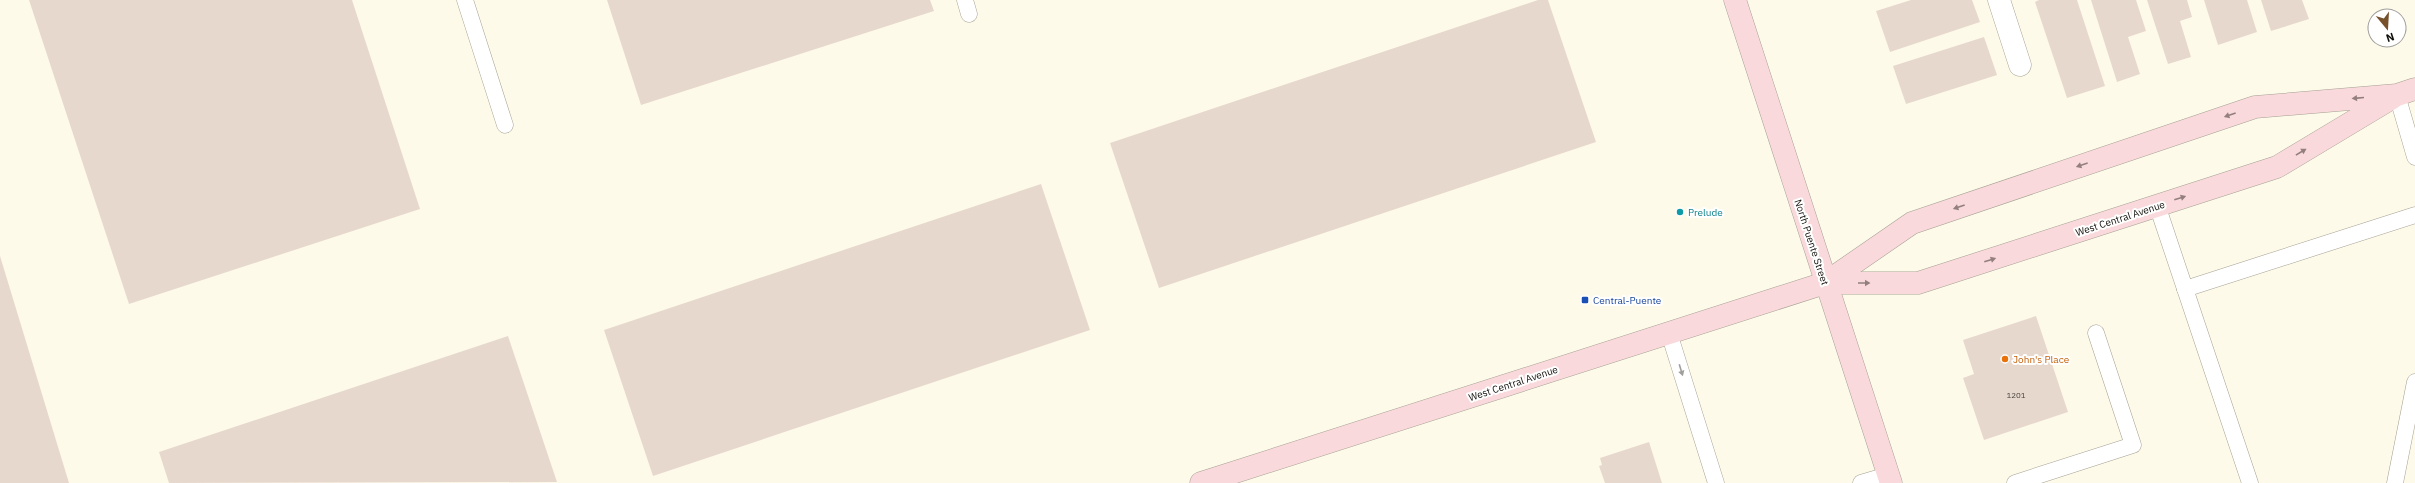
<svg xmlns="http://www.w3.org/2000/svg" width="2415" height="483" font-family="'IBM Plex Sans',sans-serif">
  <rect width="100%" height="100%" fill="#fefaea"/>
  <g fill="#e7d8cd">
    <path d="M29,0H352L420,209L129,304Z"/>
    <path d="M607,0H930L934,11L641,105Z"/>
    <path d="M1538,0H1548L1596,142L1159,288L1110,143Z"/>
    <path d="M1911,0H1972L1980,22L1890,52L1876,11Z"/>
    <path d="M2039,0H2077L2105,86L2067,98L2035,2Z"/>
    <path d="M2091,0H2136L2146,31L2128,37L2140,74L2117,82Z"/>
    <path d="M2147,0H2187L2192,17L2180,21L2191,57L2168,64Z"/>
    <path d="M2204,0H2247L2257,32L2218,45Z"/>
    <path d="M2261,0H2302L2309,19L2271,31Z"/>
    <path d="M1984,37L1997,75L1906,104L1893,66Z"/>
    <path d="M1041,184L1090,330L653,476L604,330Z"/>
    <path d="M0,256L69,483H0Z"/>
    <path d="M2036,316L2068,412L1984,440L1963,378L1974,374L1963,340Z"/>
    <path d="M508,336L557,482L169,483L159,452Z"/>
    <path d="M1649,442L1662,483H1605L1599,466L1602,465L1600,458Z"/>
  </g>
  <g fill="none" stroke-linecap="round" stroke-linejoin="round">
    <defs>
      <g id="lane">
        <path d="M465,0L505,125"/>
        <path d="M965,0L969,14"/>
        <path d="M2397,95L2415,157"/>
        <path d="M2157,205L2250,483"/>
        <path d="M2185,289L2415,215"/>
        <path d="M1669,333L1716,483"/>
        <path d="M1861,483L1888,475"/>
        <path d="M2015,483L2133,445L2096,333"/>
        <path d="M2395,483L2415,382"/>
      </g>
      <path id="street" d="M1999,0L2020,65"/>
      <g id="secondary">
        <path d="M1735,0L1891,483"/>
        <path d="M1825,283H1918L2277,167L2392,98"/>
        <path d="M1201,483L1825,283L1912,223L2255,107L2397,95L2415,89"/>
      </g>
    </defs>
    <use href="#lane" stroke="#a5a192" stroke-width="17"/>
    <use href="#street" stroke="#a5a192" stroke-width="23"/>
    <use href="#secondary" stroke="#a5a192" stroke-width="23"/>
    <use href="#lane" stroke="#fff" stroke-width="16"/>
    <use href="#street" stroke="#fff" stroke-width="22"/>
    <use href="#secondary" stroke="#fad9dc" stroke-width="22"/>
  </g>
  <defs><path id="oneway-solid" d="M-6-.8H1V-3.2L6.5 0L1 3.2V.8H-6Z"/></defs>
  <g fill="#927f7e">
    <use href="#oneway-solid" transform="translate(2358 98) rotate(175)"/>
    <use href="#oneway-solid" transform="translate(2230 115) rotate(161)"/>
    <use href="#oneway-solid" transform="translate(2301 152) rotate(-31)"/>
    <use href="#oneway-solid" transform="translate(2082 165) rotate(161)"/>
    <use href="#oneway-solid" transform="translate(2180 198) rotate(-18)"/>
    <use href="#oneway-solid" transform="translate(1959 207) rotate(161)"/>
    <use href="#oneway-solid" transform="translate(1990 260) rotate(-18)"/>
    <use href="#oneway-solid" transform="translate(1864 283)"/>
  </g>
  <use fill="#a09f9d" href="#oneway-solid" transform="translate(1681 370) rotate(73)"/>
  <circle fill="#0f9aa8" stroke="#fff" stroke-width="1.5" cx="1680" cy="212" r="4"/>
  <rect fill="#1a4fb4" stroke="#fff" stroke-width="1.5" x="1581" y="296" width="8" height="8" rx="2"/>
  <circle fill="#e8710a" stroke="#fff" stroke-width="1.5" cx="2005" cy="359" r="4"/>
  <g text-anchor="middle" stroke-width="4" stroke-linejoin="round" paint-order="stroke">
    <g font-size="8" fill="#47423c">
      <text x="2016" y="398">1201</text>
    </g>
    <g font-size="10" fill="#0d838f" stroke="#fff" text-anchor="start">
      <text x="1688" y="216">Prelude</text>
    </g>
    <g font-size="10" fill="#12100b" stroke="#fff">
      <text transform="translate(2120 218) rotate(-18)" y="4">West Central Avenue</text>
      <text transform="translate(1812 242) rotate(72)" y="4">North Puente Street</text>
      <text transform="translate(1513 383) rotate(-18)" y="4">West Central Avenue</text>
    </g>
    <g font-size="10" fill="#164399" stroke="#fff" text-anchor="start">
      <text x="1593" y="304">Central-Puente</text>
    </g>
    <g font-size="10" fill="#c56008" stroke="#fff" text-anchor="start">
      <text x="2013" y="363">John's Place</text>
    </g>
  </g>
  <g transform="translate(2387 28) rotate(162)"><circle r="19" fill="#ffffff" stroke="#a09f9d"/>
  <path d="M0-3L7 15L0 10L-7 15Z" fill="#76512c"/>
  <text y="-6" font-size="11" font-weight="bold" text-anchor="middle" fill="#12100b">N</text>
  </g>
</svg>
